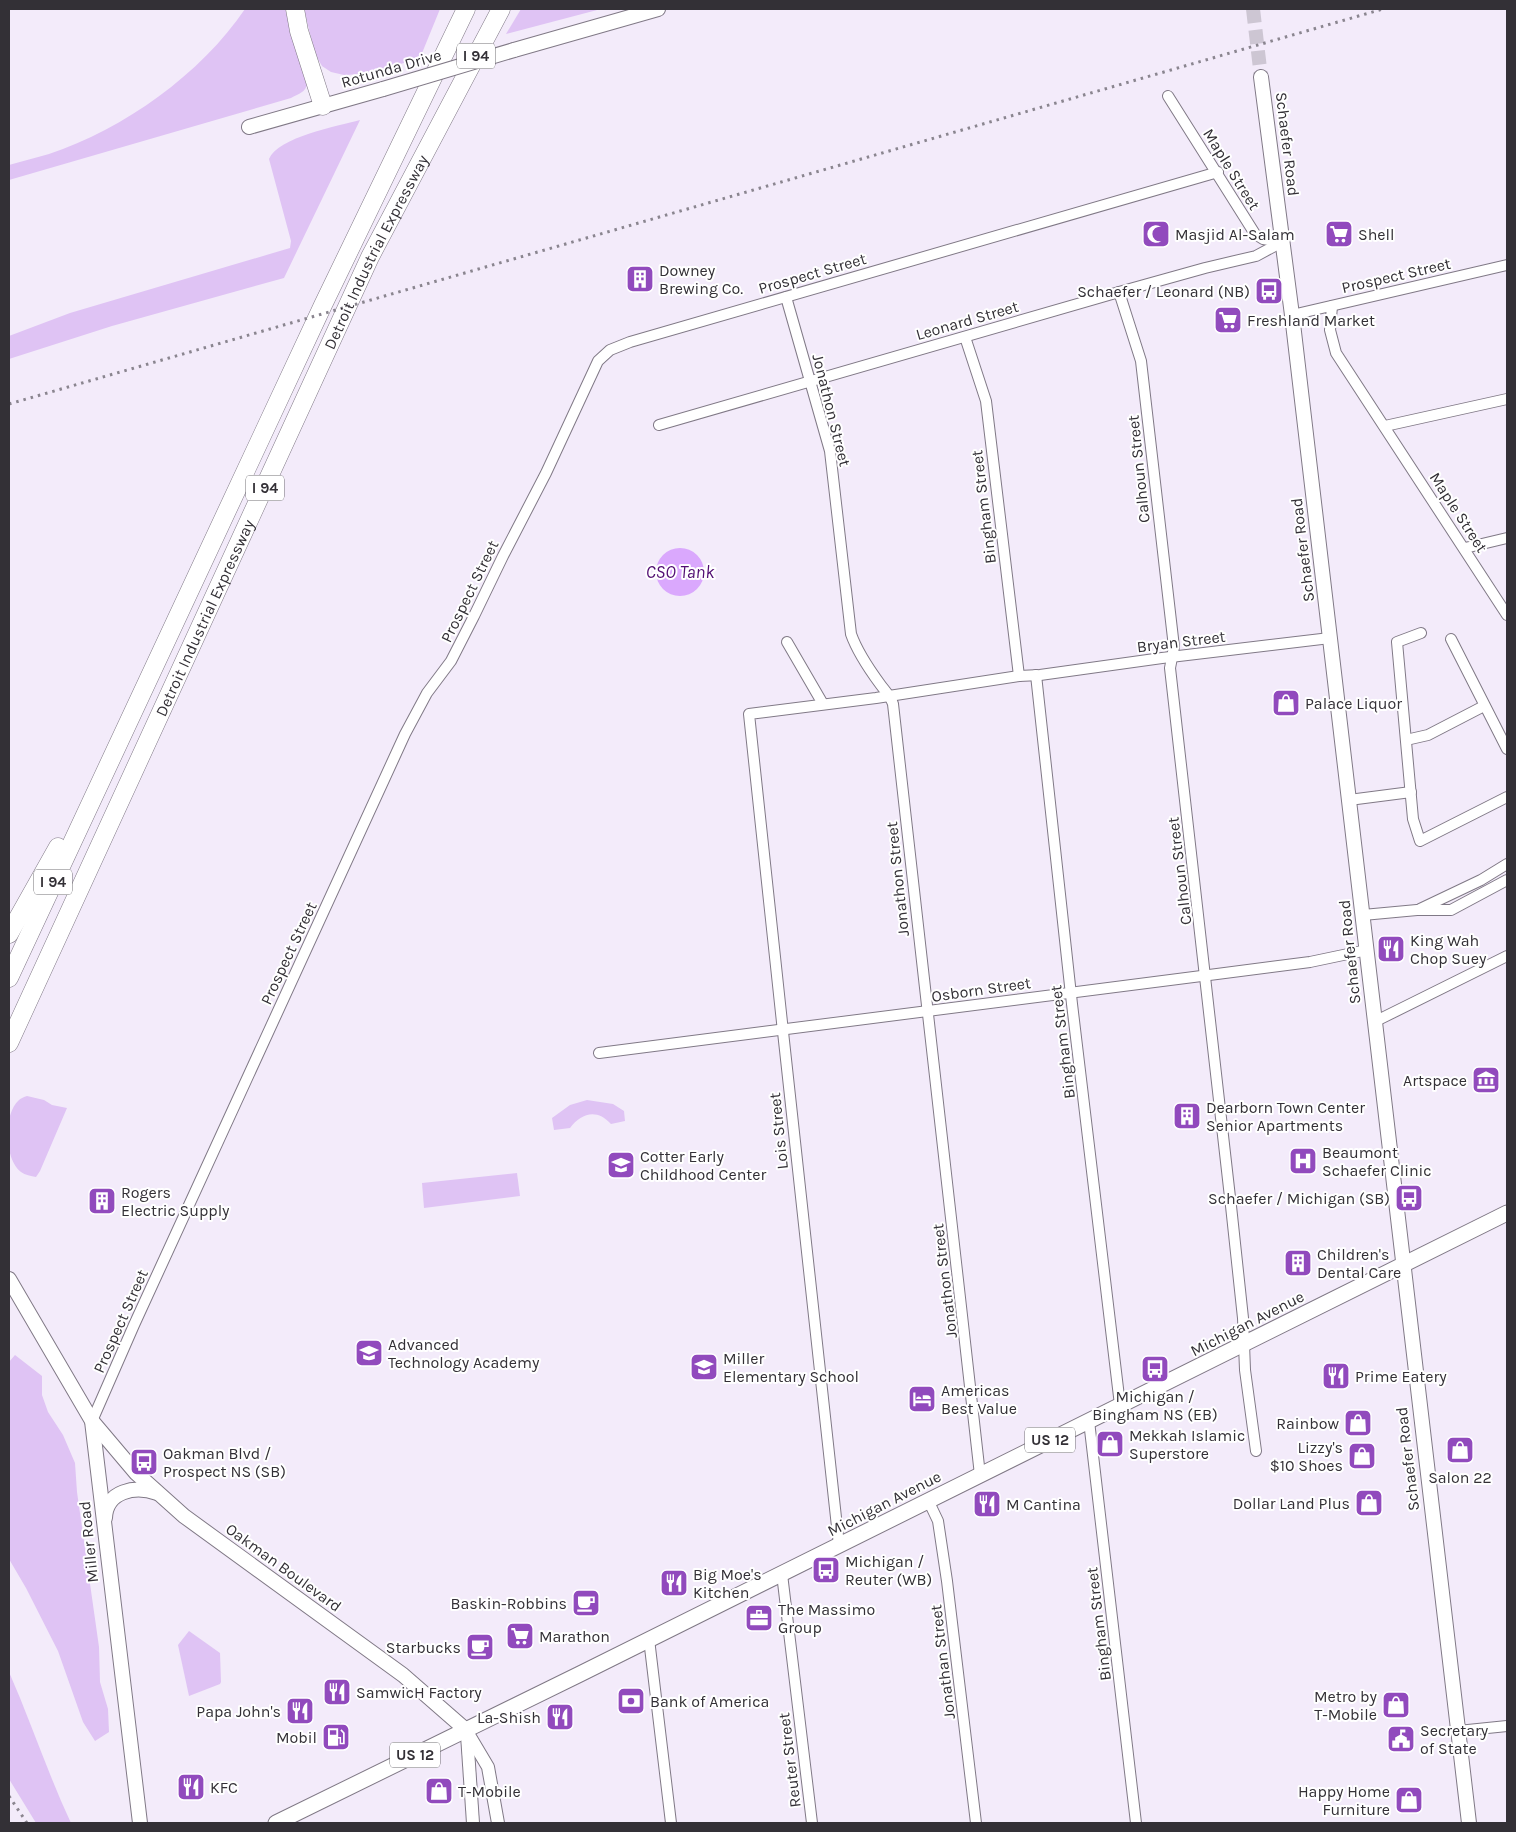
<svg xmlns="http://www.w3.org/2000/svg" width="1516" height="1832" font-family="Karla,sans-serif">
  <rect width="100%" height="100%" fill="#f3ebfa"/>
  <g fill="#dfc3f4">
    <path d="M245,9H285L307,84C306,92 298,94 291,98L9,180V165C22,161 36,158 49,154C124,129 201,74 245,9Z"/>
    <path d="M304,9H440L420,58L384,69L382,73L344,75L331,72L322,66L315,54Z"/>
    <path d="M521,9H601L506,34Z"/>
    <path d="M360,120L284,278L112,326L9,359V336L70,313L290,248L291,241L269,159C278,137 338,126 360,120Z"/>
    <path d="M27,1096L44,1100L52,1105L67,1108L40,1171L36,1177C31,1176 25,1175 21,1172C4,1159 3,1114 19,1100C21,1098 24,1097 27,1096Z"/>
    <path d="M587,1100L613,1104L624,1111L625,1121L611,1124C597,1108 581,1113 570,1128L554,1130L552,1118L570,1105Z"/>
    <path d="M517,1173L520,1196L424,1208L422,1183Z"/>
    <path d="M15,1355L42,1376V1395L48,1412L63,1435L75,1463L77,1492L99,1647L100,1682L108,1709L109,1732L95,1741L83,1722L58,1651L26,1588L9,1559V1362Z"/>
    <path d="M189,1631L220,1653L221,1682L220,1684L189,1696L178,1645Z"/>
    <path d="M9,1672C31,1722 48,1774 71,1823H36L9,1779Z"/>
  </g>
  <circle fill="#daa8fd" cx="680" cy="572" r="24"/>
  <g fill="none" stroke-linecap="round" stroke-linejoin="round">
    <path stroke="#cdc6d3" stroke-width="14" stroke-dasharray="14 7" stroke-linecap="butt" d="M1253,9L1261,77"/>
    <defs>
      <g id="minor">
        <path d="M1168,96L1255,234L1263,239L1282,242"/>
        <path d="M1119,292L1141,361L1174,647L1170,668L1231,1206L1243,1318L1245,1370L1256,1451"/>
        <path d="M786,297L830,451L851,634C857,651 869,669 880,684C885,691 890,695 893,704L980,1475"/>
        <path d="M1332,306L1330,330L1336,353L1507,615"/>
        <path d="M1292,315L1507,265"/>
        <path d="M965,337L986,401L1019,676"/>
        <path d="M659,425L1119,292L1205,268L1256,256L1282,242"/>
        <path d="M1385,426L1507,399"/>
        <path d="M1465,548L1507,538"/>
        <path d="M1421,633L1397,642L1413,819L1420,841L1507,797"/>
        <path d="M1451,639L1507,749"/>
        <path d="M787,642L823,704"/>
        <path d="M1036,675L1072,1004L1120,1405"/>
        <path d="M1406,740L1428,735L1484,706"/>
        <path d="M1349,800L1411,792"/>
        <path d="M1420,909L1481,880L1507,864"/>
        <path d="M1363,915L1417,910H1451L1507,880"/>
        <path d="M1374,1022L1507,956"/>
        <path d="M599,1053L1217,974L1310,962L1367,950"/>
        <path d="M92,1421L134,1325L405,734L427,693L451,661L474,616L503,556L546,473L598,361L610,350L630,342L1218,172"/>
        <path d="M1089,1421L1136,1823"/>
        <path d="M928,1500L938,1521L947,1581L976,1823"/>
        <path d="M839,1545L784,1041L749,714L876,698L1019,676L1040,675L1162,658L1330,638"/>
        <path d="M782,1574L812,1823"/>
        <path d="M649,1639L671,1823"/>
        <path d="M1458,1731L1507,1726"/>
      </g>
      <g id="tertiary">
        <path d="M466,1730L488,1767L498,1823"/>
        <path d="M467,1735L473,1823"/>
      </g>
      <g id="secondary">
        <path d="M514,50L658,9"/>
        <path d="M1261,77L1292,315L1469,1823"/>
        <path d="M249,127L383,89"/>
        <path d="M9,1279L92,1421L140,1823"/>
        <path d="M92,1421L136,1473L184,1516L403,1675L466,1730"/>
        <path d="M105,1518C106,1491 135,1485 157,1493"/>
      </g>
      <path id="primary" d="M276,1823L580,1674L1507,1213"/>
      <g id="motorway">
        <path d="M295,9L299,31L323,106"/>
        <path d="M9,934L58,847"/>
        <path d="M9,978L323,305L466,9"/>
        <path id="s1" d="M9,1043L370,257L501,9"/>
      </g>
    </defs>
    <use href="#minor" stroke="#807986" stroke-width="12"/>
    <use href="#tertiary" stroke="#807986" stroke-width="14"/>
    <use href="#secondary" stroke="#807986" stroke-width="16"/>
    <use href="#primary" stroke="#807986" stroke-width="17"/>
    <use href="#motorway" stroke="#807986" stroke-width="19"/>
    <use href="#minor" stroke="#fff" stroke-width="10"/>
    <use href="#tertiary" stroke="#fff" stroke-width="12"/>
    <use href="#secondary" stroke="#fff" stroke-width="14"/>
    <use href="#primary" stroke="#fff" stroke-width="15"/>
    <use href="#motorway" stroke="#fff" stroke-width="18"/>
    <g stroke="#8a858f" stroke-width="3" stroke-dasharray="2.5 5" stroke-linecap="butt">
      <path d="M9,404L1383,9"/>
      <path d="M9,1796L27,1823"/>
    </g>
    <defs>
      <path id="secondary-bridge" d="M383,89L514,50"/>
    </defs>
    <use href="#secondary-bridge" stroke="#807986" stroke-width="16" stroke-linecap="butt"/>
    <use href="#secondary-bridge" stroke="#fff" stroke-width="14"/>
  </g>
  <defs>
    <symbol id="mosque-square" viewBox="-11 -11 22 22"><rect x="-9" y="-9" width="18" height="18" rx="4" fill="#914abd" stroke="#fff"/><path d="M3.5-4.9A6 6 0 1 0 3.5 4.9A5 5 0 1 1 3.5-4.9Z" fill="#fff"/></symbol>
    <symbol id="supermarket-square" viewBox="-11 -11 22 22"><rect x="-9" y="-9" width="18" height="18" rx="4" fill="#914abd" stroke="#fff"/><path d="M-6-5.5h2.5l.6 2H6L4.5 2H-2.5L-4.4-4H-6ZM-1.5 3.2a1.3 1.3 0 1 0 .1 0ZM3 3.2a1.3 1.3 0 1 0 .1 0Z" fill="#fff"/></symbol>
    <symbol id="building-square" viewBox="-11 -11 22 22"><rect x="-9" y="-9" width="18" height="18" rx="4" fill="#914abd" stroke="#fff"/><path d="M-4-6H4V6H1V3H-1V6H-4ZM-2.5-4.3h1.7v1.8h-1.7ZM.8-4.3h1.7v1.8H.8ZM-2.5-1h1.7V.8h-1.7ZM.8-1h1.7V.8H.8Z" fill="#fff"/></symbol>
    <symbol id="bus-square" viewBox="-11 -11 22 22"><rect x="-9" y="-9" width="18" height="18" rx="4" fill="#914abd" stroke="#fff"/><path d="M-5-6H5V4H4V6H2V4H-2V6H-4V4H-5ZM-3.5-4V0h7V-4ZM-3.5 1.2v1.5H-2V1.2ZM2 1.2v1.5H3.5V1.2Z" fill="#fff"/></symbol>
    <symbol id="shop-square" viewBox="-11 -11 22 22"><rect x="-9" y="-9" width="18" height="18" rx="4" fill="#914abd" stroke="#fff"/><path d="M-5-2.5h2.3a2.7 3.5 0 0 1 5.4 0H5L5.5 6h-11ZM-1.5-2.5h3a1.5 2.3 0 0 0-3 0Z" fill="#fff"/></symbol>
    <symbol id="restaurant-square" viewBox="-11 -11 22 22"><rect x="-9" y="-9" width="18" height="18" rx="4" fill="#914abd" stroke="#fff"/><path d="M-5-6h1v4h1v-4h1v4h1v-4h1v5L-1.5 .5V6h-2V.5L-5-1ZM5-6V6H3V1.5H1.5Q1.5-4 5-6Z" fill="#fff"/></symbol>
    <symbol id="museum-square" viewBox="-11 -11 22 22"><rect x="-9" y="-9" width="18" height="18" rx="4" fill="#914abd" stroke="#fff"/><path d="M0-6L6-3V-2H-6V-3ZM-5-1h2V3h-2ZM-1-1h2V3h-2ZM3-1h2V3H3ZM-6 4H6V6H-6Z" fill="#fff"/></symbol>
    <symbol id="hospital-square" viewBox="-11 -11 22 22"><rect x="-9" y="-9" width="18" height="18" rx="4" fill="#914abd" stroke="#fff"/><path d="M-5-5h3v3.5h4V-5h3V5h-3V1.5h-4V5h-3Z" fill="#fff"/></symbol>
    <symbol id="school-square" viewBox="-11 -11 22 22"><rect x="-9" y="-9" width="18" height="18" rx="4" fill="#914abd" stroke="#fff"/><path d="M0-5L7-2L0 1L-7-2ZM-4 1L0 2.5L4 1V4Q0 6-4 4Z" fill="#fff"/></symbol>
    <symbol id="hotel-square" viewBox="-11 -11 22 22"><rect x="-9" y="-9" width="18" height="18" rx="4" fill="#914abd" stroke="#fff"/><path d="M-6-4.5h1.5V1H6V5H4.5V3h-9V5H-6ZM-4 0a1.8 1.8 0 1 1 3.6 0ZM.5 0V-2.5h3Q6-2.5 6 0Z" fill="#fff"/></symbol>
    <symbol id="cafe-square" viewBox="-11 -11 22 22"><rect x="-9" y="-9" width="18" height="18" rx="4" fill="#914abd" stroke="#fff"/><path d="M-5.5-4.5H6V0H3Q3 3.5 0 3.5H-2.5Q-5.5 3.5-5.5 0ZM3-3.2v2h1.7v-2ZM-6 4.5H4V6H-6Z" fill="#fff"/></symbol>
    <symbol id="office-square" viewBox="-11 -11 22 22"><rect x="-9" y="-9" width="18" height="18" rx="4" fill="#914abd" stroke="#fff"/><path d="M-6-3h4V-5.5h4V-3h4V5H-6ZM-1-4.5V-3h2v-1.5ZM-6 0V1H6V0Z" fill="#fff"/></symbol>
    <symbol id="bank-square" viewBox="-11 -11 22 22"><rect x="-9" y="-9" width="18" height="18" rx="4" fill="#914abd" stroke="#fff"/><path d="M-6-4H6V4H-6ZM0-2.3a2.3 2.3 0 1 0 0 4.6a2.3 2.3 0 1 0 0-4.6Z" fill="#fff"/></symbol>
    <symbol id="fuel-square" viewBox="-11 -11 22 22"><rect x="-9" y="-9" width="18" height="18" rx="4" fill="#914abd" stroke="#fff"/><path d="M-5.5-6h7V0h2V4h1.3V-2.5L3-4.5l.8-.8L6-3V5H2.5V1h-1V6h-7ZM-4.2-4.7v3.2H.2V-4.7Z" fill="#fff"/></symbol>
    <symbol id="civic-square" viewBox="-11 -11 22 22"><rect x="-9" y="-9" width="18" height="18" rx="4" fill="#914abd" stroke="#fff"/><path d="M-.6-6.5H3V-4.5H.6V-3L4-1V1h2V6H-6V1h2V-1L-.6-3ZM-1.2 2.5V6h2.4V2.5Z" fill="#fff"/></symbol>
  </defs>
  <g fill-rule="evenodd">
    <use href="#mosque-square" x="1140" y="218" width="32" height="32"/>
    <use href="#supermarket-square" x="1323" y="218" width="32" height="32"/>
    <use href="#building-square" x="624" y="263" width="32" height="32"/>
    <use href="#bus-square" x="1253" y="275" width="32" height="32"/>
    <use href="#supermarket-square" x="1212" y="304" width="32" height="32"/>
    <use href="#shop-square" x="1270" y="687" width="32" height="32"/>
    <use href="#restaurant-square" x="1375" y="933" width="32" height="32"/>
    <use href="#museum-square" x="1470" y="1064" width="32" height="32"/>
    <use href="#building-square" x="1171" y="1100" width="32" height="32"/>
    <use href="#hospital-square" x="1287" y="1145" width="32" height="32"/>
    <use href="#school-square" x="605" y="1149" width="32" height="32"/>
    <use href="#bus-square" x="1393" y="1182" width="32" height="32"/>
    <use href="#building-square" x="86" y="1185" width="32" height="32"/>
    <use href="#building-square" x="1282" y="1247" width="32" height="32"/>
    <use href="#school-square" x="353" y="1337" width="32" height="32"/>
    <use href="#school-square" x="688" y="1351" width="32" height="32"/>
    <use href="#bus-square" x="1139" y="1353" width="32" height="32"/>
    <use href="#restaurant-square" x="1320" y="1360" width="32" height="32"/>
    <use href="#hotel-square" x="906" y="1383" width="32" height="32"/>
    <use href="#shop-square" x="1342" y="1407" width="32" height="32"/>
    <use href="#shop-square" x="1094" y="1428" width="32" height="32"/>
    <use href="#shop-square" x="1444" y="1434" width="32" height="32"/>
    <use href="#shop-square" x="1346" y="1440" width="32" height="32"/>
    <use href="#bus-square" x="128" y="1446" width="32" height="32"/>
    <use href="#shop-square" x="1353" y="1487" width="32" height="32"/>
    <use href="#restaurant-square" x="971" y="1488" width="32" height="32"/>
    <use href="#bus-square" x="810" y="1554" width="32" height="32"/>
    <use href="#restaurant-square" x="658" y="1567" width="32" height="32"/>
    <use href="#cafe-square" x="570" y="1587" width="32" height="32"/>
    <use href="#office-square" x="743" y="1602" width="32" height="32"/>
    <use href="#supermarket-square" x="504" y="1620" width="32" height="32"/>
    <use href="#cafe-square" x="464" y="1631" width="32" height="32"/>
    <use href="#restaurant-square" x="321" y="1676" width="32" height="32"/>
    <use href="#bank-square" x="615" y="1685" width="32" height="32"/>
    <use href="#shop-square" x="1380" y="1689" width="32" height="32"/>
    <use href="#restaurant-square" x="284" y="1695" width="32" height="32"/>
    <use href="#restaurant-square" x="544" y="1701" width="32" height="32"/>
    <use href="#fuel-square" x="320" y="1721" width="32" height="32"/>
    <use href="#civic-square" x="1385" y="1723" width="32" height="32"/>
    <use href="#restaurant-square" x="175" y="1771" width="32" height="32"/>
    <use href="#shop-square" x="423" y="1775" width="32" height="32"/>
    <use href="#shop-square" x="1393" y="1784" width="32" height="32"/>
  </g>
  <g text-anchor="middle" stroke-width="4" stroke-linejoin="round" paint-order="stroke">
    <g fill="#fff" stroke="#706e72" stroke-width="1">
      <rect x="457" y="43.5" width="38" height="25" rx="4"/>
      <rect x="246" y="475.5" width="38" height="25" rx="4"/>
      <rect x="34" y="869.5" width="38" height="25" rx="4"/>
      <rect x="1025" y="1427.5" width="50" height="25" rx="4"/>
      <rect x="390" y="1742.5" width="50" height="25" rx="4"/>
    </g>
    <g font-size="15" font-weight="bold" fill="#333036">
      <text x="476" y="61">I 94</text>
      <text x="265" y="493">I 94</text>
      <text x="53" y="887">I 94</text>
      <text x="1050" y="1445">US 12</text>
      <text x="415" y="1760">US 12</text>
    </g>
    <g font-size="16" fill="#333036" stroke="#fff">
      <text transform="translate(391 68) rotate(-16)" y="6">Rotunda Drive</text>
      <text transform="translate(1288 144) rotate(83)" y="6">Schaefer Road</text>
      <text transform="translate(1232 169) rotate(58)" y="6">Maple Street</text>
      <text dy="6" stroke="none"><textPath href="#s1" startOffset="872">Detroit Industrial Expressway</textPath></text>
      <text transform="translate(812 273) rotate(-16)" y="6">Prospect Street</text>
      <text transform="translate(1396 275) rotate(-13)" y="6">Prospect Street</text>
      <text transform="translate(967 320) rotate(-16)" y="6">Leonard Street</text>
      <text transform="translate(832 410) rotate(76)" y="6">Jonathon Street</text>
      <text transform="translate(1138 469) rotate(-96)" y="6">Calhoun Street</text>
      <text transform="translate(983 507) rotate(-97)" y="6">Bingham Street</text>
      <text transform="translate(1459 512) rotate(57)" y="6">Maple Street</text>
      <text transform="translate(1302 550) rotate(-97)" y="6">Schaefer Road</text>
      <text transform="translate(469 591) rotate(-64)" y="6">Prospect Street</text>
      <text dy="6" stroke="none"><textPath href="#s1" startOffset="468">Detroit Industrial Expressway</textPath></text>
      <text transform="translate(1181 641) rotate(-7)" y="6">Bryan Street</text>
      <text transform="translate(1179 871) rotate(-97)" y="6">Calhoun Street</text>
      <text transform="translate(897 879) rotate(-96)" y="6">Jonathon Street</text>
      <text transform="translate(1349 952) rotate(-96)" y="6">Schaefer Road</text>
      <text transform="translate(288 953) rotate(-65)" y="6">Prospect Street</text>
      <text transform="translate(981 989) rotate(-8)" y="6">Osborn Street</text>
      <text transform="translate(1062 1042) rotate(-97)" y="6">Bingham Street</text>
      <text transform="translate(778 1131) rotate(-96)" y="6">Lois Street</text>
      <text transform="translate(944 1281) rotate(-97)" y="6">Jonathon Street</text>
      <text transform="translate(120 1321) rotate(-66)" y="6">Prospect Street</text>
      <text transform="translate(1247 1323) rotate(-27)" y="6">Michigan Avenue</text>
      <text transform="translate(1407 1459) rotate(-97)" y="6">Schaefer Road</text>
      <text transform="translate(884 1503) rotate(-27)" y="6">Michigan Avenue</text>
      <text transform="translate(88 1542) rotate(-96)" y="6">Miller Road</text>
      <text transform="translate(284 1567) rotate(36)" y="6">Oakman Boulevard</text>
      <text transform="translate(1098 1624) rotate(-97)" y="6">Bingham Street</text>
      <text transform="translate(942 1662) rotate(-97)" y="6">Jonathan Street</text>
      <text transform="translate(789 1760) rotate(-97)" y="6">Reuter Street</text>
    </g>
    <g font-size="16" fill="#333036" stroke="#fff" text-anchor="start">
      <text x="1175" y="240">Masjid Al-Salam</text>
      <text x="1358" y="240">Shell</text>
      <text x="659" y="276">Downey<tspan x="659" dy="18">Brewing Co.</tspan></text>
      <text x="1250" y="297" text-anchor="end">Schaefer / Leonard (NB)</text>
      <text x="1247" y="326">Freshland Market</text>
      <text x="1305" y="709">Palace Liquor</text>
      <text x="1410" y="946">King Wah<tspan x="1410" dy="18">Chop Suey</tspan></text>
      <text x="1467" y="1086" text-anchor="end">Artspace</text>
      <text x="1206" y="1113">Dearborn Town Center<tspan x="1206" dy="18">Senior Apartments</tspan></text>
      <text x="1322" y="1158">Beaumont<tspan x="1322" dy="18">Schaefer Clinic</tspan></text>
      <text x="640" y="1162">Cotter Early<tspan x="640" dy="18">Childhood Center</tspan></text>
      <text x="121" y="1198">Rogers<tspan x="121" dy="18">Electric Supply</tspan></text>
      <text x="1390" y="1204" text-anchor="end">Schaefer / Michigan (SB)</text>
      <text x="1317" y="1260">Children's<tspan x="1317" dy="18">Dental Care</tspan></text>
      <text x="388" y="1350">Advanced<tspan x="388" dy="18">Technology Academy</tspan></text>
      <text x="723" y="1364">Miller<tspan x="723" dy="18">Elementary School</tspan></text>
      <text x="1355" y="1382">Prime Eatery</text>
      <text x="941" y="1396">Americas<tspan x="941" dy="18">Best Value</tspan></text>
      <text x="1155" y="1402" text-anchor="middle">Michigan /<tspan x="1155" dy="18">Bingham NS (EB)</tspan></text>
      <text x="1339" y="1429" text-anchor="end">Rainbow</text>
      <text x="1129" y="1441">Mekkah Islamic<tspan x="1129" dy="18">Superstore</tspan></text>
      <text x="1343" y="1453" text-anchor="end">Lizzy's<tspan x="1343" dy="18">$10 Shoes</tspan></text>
      <text x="163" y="1459">Oakman Blvd /<tspan x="163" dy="18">Prospect NS (SB)</tspan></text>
      <text x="1460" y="1483" text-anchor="middle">Salon 22</text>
      <text x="1350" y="1509" text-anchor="end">Dollar Land Plus</text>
      <text x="1006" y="1510">M Cantina</text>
      <text x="845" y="1567">Michigan /<tspan x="845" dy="18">Reuter (WB)</tspan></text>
      <text x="693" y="1580">Big Moe's<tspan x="693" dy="18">Kitchen</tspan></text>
      <text x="567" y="1609" text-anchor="end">Baskin-Robbins</text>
      <text x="778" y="1615">The Massimo<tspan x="778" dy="18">Group</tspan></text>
      <text x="539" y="1642">Marathon</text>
      <text x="461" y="1653" text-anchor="end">Starbucks</text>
      <text x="356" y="1698">SamwicH Factory</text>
      <text x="1377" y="1702" text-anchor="end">Metro by<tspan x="1377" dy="18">T-Mobile</tspan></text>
      <text x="650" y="1707">Bank of America</text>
      <text x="281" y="1717" text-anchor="end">Papa John's</text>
      <text x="541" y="1723" text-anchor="end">La-Shish</text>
      <text x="1420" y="1736">Secretary<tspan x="1420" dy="18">of State</tspan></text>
      <text x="317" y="1743" text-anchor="end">Mobil</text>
      <text x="210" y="1793">KFC</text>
      <text x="458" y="1797">T-Mobile</text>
      <text x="1390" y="1797" text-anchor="end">Happy Home<tspan x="1390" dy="18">Furniture</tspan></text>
    </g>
    <g font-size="18" font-style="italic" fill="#510d72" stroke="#fff">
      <text x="680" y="578">CSO Tank</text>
    </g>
  </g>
  <rect width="1516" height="1832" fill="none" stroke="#333036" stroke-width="20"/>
</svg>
